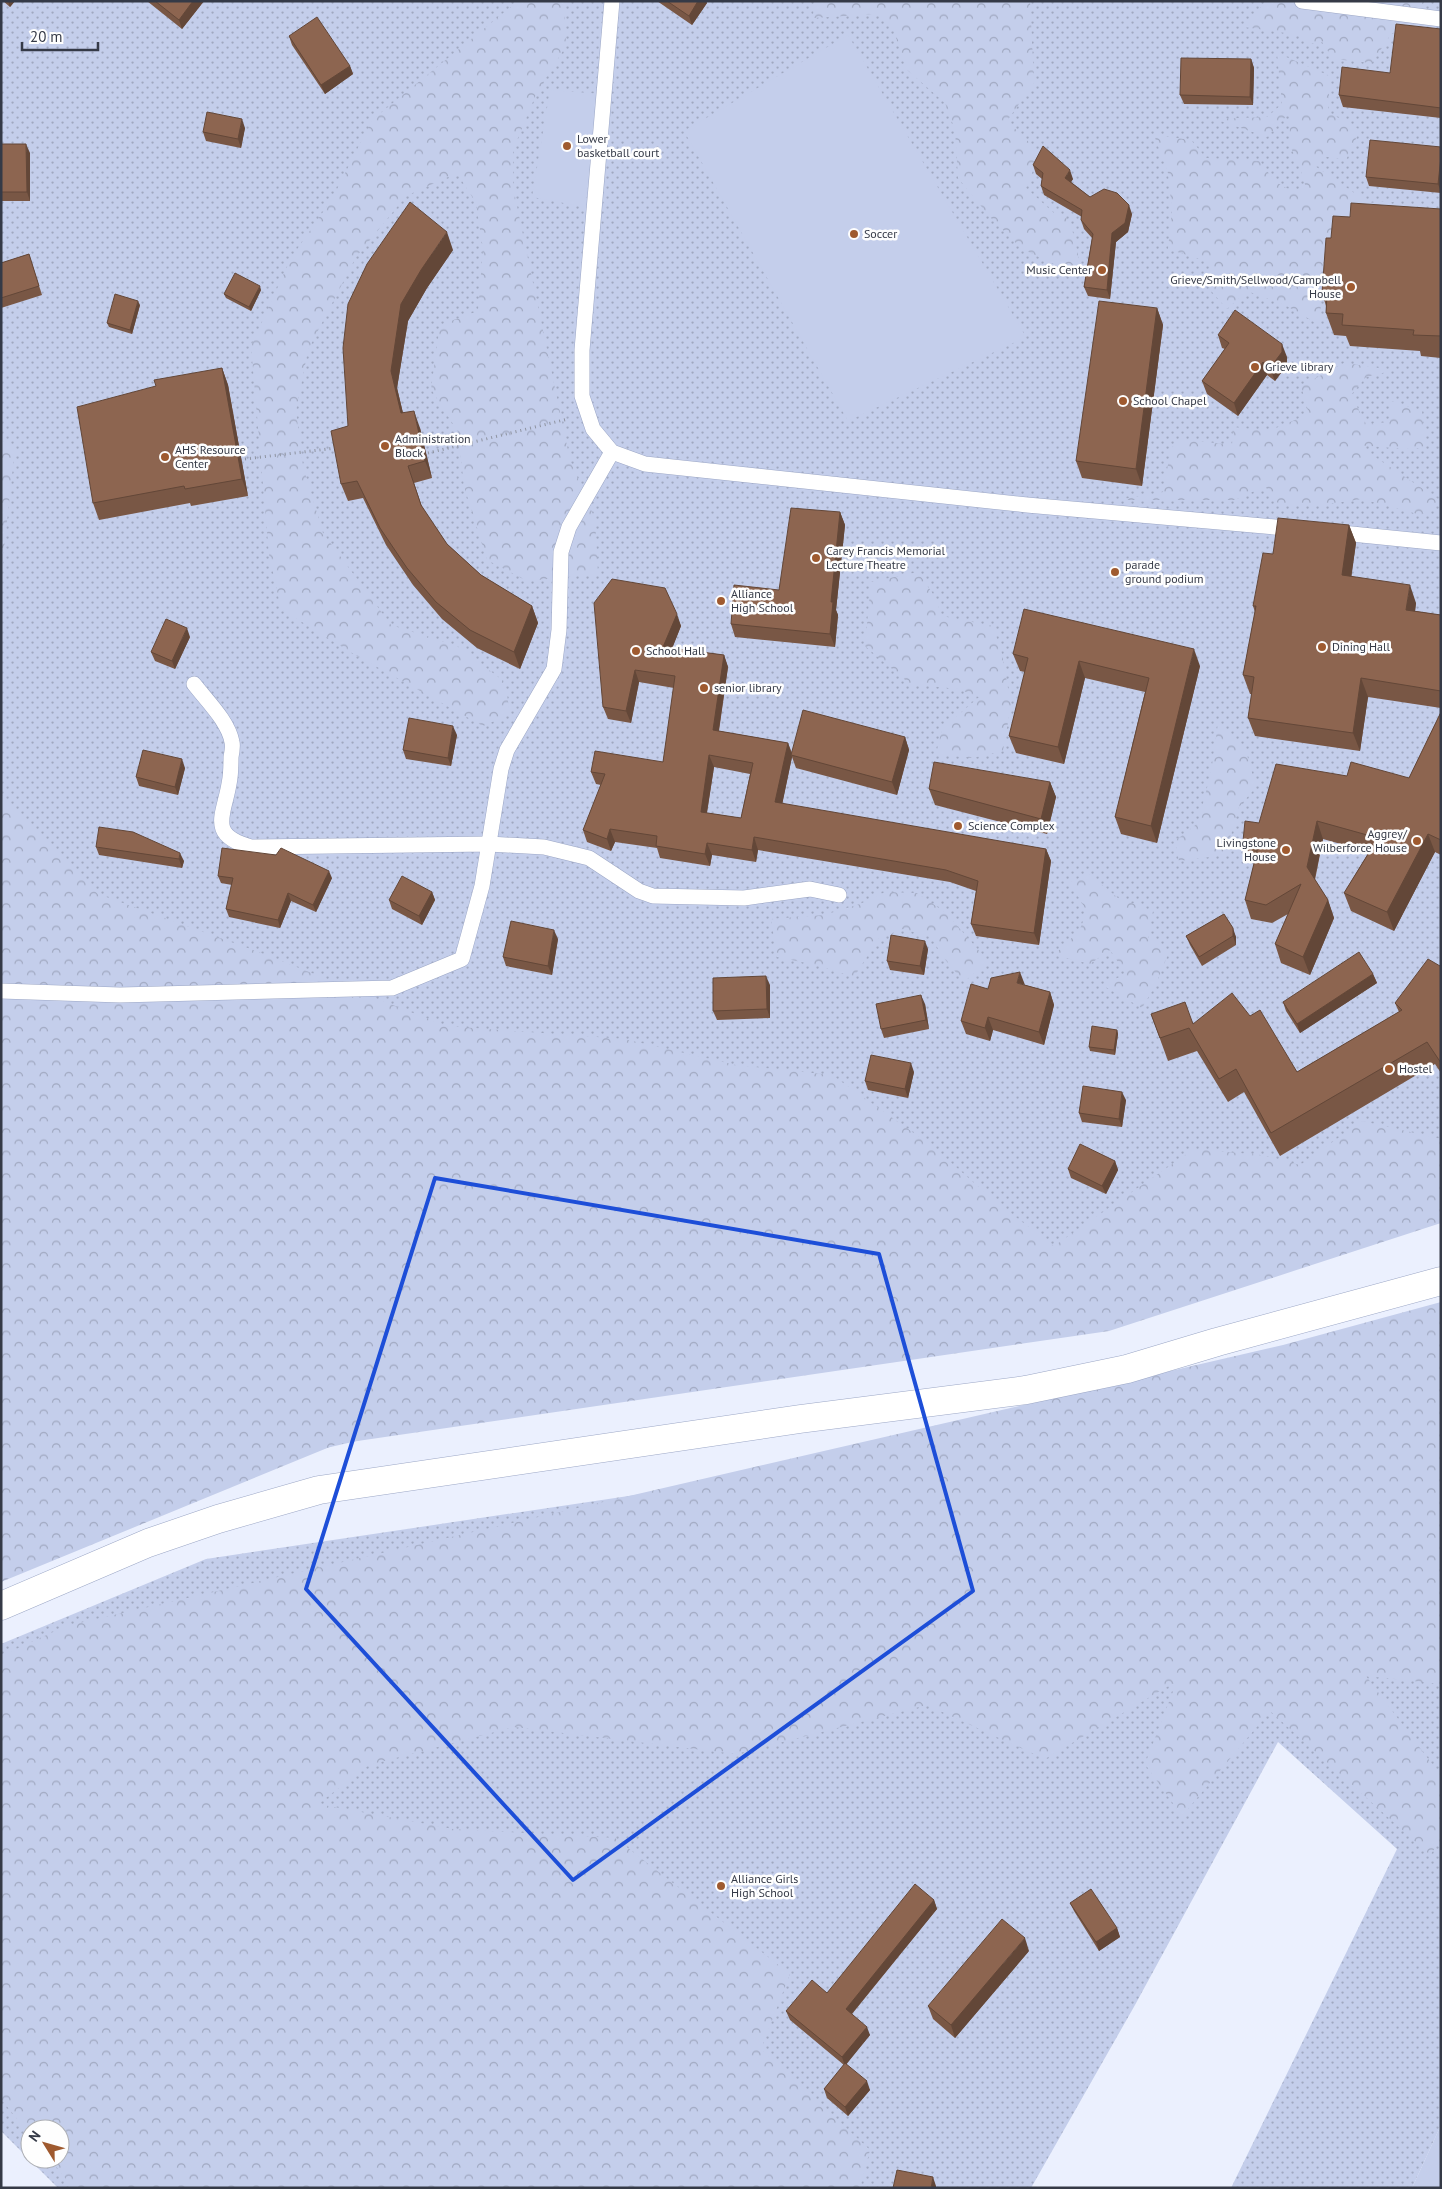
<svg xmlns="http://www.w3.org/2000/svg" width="1442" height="2189" font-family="'PT Sans',sans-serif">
  <defs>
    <pattern id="grass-dots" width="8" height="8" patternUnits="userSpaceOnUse" patternTransform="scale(1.25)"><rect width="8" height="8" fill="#c4ceeb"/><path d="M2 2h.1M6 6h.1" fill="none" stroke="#a0a8c0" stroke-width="1.8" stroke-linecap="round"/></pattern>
    <pattern id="forest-crowns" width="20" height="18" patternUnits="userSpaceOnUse" patternTransform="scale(1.25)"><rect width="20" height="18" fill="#c4ceeb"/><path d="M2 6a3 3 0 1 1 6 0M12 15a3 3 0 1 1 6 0" fill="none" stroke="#a0a8c0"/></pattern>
  </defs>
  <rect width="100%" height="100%" fill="#ebf0fe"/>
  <g fill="url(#grass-dots)" fill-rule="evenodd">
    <path d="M1,1H1441V1200L404,1430L193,1479L1,1549Z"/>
    <path d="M1441,1309V2125L1412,2188H1231L1397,1849L1278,1742L1135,2005L1031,2188H58L1,2131V1644L206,1559L963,1446ZM30,2129H60V2159H30Z"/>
  </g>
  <g fill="url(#forest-crowns)">
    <path d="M518,1H564L566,46L537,92L513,150V187L570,460L595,519L598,574L527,581L487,560L464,486L458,432L431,389L440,325L478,311L483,249L476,203L457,173L406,196L356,257L308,350L296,411L303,466L323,533L391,625L457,646L505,682L510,714L483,726L352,653L281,609L269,554L251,346L291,258L332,199L372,120Z"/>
    <path d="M814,1H1030L1034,83L1007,121L1040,153L1026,188L1054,213L1070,220L1081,268L1051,263L1021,248L990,217L958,178L955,130L945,103L906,69L892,25L876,14L813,18Z"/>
    <path d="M1266,1H1423L1413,24L1391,34L1372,63L1333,59L1322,42L1309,44L1299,35L1244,27Z"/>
    <path d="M1277,53L1330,76L1328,112L1360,130L1346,160L1322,156L1315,166L1369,203L1406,199L1349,212L1336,219L1320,274L1321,326L1285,305L1247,291L1227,309L1212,292L1209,262L1168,249L1172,211L1168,173L1154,135L1191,140L1206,158L1260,161C1272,178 1282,195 1306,188L1301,171L1289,143L1291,111L1267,137L1215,119L1267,117L1282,104Z"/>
    <path d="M1344,363L1395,370L1366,377L1351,395L1366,424L1390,422L1391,401L1422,411L1426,448L1405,449L1357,445L1441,501V503L1421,515L1362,499L1315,506H1280L1265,486L1235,500H1118L1163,492L1171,448L1181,439L1232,445L1233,427L1269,431L1309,414L1301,386Z"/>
    <path d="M1,440L15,448L1,576Z"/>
    <path d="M918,572L935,597L942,616L993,626L1002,654L1011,705L1003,751L972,758L936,754L942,729L979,697L958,689L910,684L865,646L871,582Z"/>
    <path d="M1218,723L1246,751L1256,787L1239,807L1225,855L1179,861L1175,841L1198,823L1211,772Z"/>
    <path d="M1,794L98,894L256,951L446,1026L624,1039L736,1065L832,1075L932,1146L997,1203L1054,1246L1194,1149L1261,1155L1300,1165L1362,1121L1441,1139V1223L1109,1331L337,1444L1,1582Z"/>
    <path d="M1089,874L1118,898L1153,911L1148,937L1169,952L1155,986L1142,1008L1102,985L1126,974L1110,950L1090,964L1054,955L1079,931L1087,912L1070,882Z"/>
    <path d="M885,892L917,893L946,913L988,961L964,982L943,957L931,937L903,929L879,938L854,977L816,965L777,957L771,919L824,915L860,904Z"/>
    <path d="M1441,1302V1684L1366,1676L1441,1776V1840L1430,1855L1270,1711L1182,1816L1145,1764L1177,1681L1045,1759L927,1705L736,1754L514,1727L369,1765L318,1804L453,1829L615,1838L790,1974L761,2049L870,2150L860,2188H73L50,2159H60V2129H30V2135L1,2099V1656L66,1626L1283,1345Z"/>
  </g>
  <g fill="#c4ceeb">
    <path d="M848,35L1026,337L848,421L684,131Z"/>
    <path d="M550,90L602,94L585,207L532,197Z"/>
    <path d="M1441,2125V2188H1412Z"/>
  </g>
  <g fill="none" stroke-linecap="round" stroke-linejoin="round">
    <defs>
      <g id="service">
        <path d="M612,1L582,350V396L593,429L612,452L645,464L1027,505L1297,529"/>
        <path d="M1302,1L1441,19"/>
        <path d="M1332,532L1441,543"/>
        <path d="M194,684C207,701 228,721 232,742C233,746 232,752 231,757C231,766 231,775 229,784C224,815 207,835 251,847L489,844L544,847L589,858L639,891L653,896L744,898L810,889L839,895"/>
        <path d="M1,991L120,995L392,988L462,959L482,886L501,769L507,750L554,669L559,630L561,552L569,527L612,452"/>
      </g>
      <path id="minor" d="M1,1606L148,1543L218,1519L319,1490L800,1419L1026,1390L1127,1369L1217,1342L1441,1281"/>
    </defs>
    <use href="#service" stroke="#9ca7c6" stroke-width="16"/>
    <use href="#minor" stroke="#9ca7c6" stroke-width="29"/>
    <g stroke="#8e93a0" stroke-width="3" stroke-dasharray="1 4" stroke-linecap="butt">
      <path d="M428,453L568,419"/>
      <path d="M245,459L336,448"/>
    </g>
    <use href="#service" stroke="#fff" stroke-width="15"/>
    <use href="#minor" stroke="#fff" stroke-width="28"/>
  </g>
  <g fill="#795745" fill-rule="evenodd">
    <path d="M3,1H15L10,7Z"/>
    <path d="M147,1H204L182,29Z"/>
    <path d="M657,1H706L707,3L692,25Z"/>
    <path d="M1441,29V118L1343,107L1339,95L1390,73Z"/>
    <path d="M289,36L350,66L353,74L325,94L292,45Z"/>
    <path d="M1251,59L1254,68L1253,105L1184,104L1180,95Z"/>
    <path d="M245,128L241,148L206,141L203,132Z"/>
    <path d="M1,144L30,153V201H1Z"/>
    <path d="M1441,147V193L1369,186L1366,177Z"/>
    <path d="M1033,165L1073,179L1071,182L1090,197L1132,214L1128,232L1116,242L1110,299L1088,296L1084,287L1092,238L1084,229L1081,220L1082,217L1044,195L1041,186L1042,179L1036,174Z"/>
    <path d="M1441,209V358L1421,356L1420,351L1350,346L1346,336L1334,335L1326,313V306L1322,293L1331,238L1350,217Z"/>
    <path d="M453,250L427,288L408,321L397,388L403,413L420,428L432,478L414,483L422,507L447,544L481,575L532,606L538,623L520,669L477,648L442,619L413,585L386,545L363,498L348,501L341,484L367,264Z"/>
    <path d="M29,254L42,295L1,308V263Z"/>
    <path d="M261,290L251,311L226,298L224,294Z"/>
    <path d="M140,305L132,334L109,327L107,323Z"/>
    <path d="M1157,308L1163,325L1142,486L1082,478L1076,461Z"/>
    <path d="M1218,335L1287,357V365L1275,381L1267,375L1238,416L1207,394L1202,381L1225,349L1222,348Z"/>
    <path d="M222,368L228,385L248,496L191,506L190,503L99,520L93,503L156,386Z"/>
    <path d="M840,512L845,525L836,610L838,615L835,647L735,637L731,624L779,590Z"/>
    <path d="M1349,525L1356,543L1351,577L1416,603L1415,611L1441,615V708L1368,697L1360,751L1255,736L1248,718L1252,694H1250L1243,675L1255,612L1253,606L1273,554Z"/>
    <path d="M665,588L681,626L672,648L724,655L728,667L719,731L788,743L792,753L905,737L909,750L897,795L796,768L792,757L782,804L1046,849L1051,861L1039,945L976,936L971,924L976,891L950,882L758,850L756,862L712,855L710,866L660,858L657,848L615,842L611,851L587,842L583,830L601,785L596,784L591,772L663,762L674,688L639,682L631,723L608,719L603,707ZM714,767L750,774L741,818L707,813Z"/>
    <path d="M190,637L175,669L155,661L151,652Z"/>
    <path d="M1013,654L1200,666L1157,843L1121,834L1115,817L1145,692L1085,678L1064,764L1016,753L1009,736L1025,672L1020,671Z"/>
    <path d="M1441,712V855L1435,852L1394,931L1351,911L1344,893L1369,852L1323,839L1315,880L1328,900L1334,918L1310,975L1281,963L1275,944L1288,914L1272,923L1251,919L1245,900L1255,860H1249L1243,841L1259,823L1347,776L1409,778Z"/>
    <path d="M457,735L451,766L406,759L403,750Z"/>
    <path d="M185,768L178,795L139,786L136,777Z"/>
    <path d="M1050,782L1056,797L1047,834L935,805L929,789Z"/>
    <path d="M133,832L184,861L182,868L99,855L96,847Z"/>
    <path d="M218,876L332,878L316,912L291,901L280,928L229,917L226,909L232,885L221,883Z"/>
    <path d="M432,892L435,900L422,925L392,909L389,900Z"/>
    <path d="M1224,914L1236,937V945L1202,966L1190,945L1186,936Z"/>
    <path d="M558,939L552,975L506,966L503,957Z"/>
    <path d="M928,949L924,975L890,970L887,961Z"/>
    <path d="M1441,964V1073L1435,1064L1280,1156L1244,1092L1228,1102L1197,1051L1168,1061L1151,1014L1193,1024L1250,1016L1297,1072L1399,1012L1395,1003L1440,966Z"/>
    <path d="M1373,974L1377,983L1300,1033L1286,1011L1283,1002Z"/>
    <path d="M770,985V1018L717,1020L713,1011Z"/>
    <path d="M1025,985L1050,992L1054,1005L1044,1045L993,1030L990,1041L966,1034L961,1021L988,989Z"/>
    <path d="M925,1004L929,1029L884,1038L881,1029Z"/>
    <path d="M1117,1030L1118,1034L1115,1055L1090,1051L1089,1047Z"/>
    <path d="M914,1072L908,1098L868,1090L865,1081Z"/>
    <path d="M1126,1100L1122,1127L1082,1122L1079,1113Z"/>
    <path d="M1115,1161L1118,1170L1106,1194L1071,1178L1068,1169Z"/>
    <path d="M934,1900L937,1909L852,2014L870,2035L846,2064L870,2090L848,2116L827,2098L824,2089L844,2065L790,2020L786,2011L827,1993Z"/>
    <path d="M1070,1903L1117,1928L1120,1937L1099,1951L1074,1911Z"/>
    <path d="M1029,1951L955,2038L933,2019L928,2006Z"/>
  </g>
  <g fill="#634738">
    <path d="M8,1H15L10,7Z"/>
    <path d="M193,1H204L182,29L179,20Z"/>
    <path d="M698,1H706L707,3L692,25L689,16Z"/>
    <path d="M1251,59L1254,68L1253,105L1250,97Z"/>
    <path d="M350,66L353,74L325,94L321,85Z"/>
    <path d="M242,119L245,128L241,148L238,139Z"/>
    <path d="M26,144L30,153V201L27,192Z"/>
    <path d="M1441,157V192L1438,184Z"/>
    <path d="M1070,170L1073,179L1068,187L1065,178Z"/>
    <path d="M1129,205L1132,214L1128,232L1116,242L1110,299L1107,290L1112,233Z"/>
    <path d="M447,232L453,250L427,288L408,321L397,388L407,430L401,413L391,371L401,304L421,270Z"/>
    <path d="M260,286L261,290L251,311L249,307Z"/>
    <path d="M138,301L140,305L132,334L130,330Z"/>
    <path d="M1157,308L1163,325L1142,486L1136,469Z"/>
    <path d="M1282,344L1287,357V365L1275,381L1270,368Z"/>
    <path d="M1263,362L1267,375L1238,416L1234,403Z"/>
    <path d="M222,368L228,385L248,496L242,479Z"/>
    <path d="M414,411L420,428L432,478L425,461Z"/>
    <path d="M840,512L845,525L836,610L838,615L835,647L830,634L831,602Z"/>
    <path d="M1349,525L1356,543L1349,594L1342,575Z"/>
    <path d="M1410,585L1416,603L1413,628L1406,610Z"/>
    <path d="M532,606L538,623L520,669L514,652Z"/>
    <path d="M677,614L681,626L668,659L663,647Z"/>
    <path d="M187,628L190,637L175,669L172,661Z"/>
    <path d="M1194,649L1200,666L1157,843L1151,826Z"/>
    <path d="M724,655L728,667L717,742L713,730Z"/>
    <path d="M1079,661L1085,678L1064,764L1058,747Z"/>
    <path d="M635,670L639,682L631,723L626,711Z"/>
    <path d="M1361,678L1368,697L1360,751L1353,733Z"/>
    <path d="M453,726L457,735L451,766L448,758Z"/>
    <path d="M905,737L909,750L897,795L892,782Z"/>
    <path d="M788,743L792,755H791L792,757L780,815L775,802Z"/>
    <path d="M709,755L714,767L705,824L701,812Z"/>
    <path d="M182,759L185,768L178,795L175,787Z"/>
    <path d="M1050,782L1056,797L1047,834L1041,819Z"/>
    <path d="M1317,821L1323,839L1313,886L1307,867Z"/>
    <path d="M610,829L615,842L611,851L607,839Z"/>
    <path d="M1428,834L1435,852L1394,931L1387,912Z"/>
    <path d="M754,837L758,850L756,862L752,850Z"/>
    <path d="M707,843L712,855L710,866L705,854Z"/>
    <path d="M1046,849L1051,861L1039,945L1034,933Z"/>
    <path d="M180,853L184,861L182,868L179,859Z"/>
    <path d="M329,871L332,878L316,912L313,905Z"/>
    <path d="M432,892L435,900L422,925L419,916Z"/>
    <path d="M288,893L291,901L280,928L278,920Z"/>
    <path d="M1328,900L1334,918L1310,975L1303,957Z"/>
    <path d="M1233,928L1236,937V945L1233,936Z"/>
    <path d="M554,930L558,939L552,975L548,966Z"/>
    <path d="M925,941L928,949L924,975L920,966Z"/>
    <path d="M1020,972L1025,985L1017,983Z"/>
    <path d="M1373,974L1377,983L1300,1033L1297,1024Z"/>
    <path d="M766,976L770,985V1018L767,1009Z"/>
    <path d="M1050,992L1054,1005L1044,1045L1039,1032Z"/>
    <path d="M921,995L925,1004L929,1029L926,1020Z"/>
    <path d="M988,1017L993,1030L990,1041L985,1028Z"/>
    <path d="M1117,1030L1118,1034L1115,1055L1114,1050Z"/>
    <path d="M911,1063L914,1072L908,1098L905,1089Z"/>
    <path d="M1122,1092L1126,1100L1122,1127L1119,1119Z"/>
    <path d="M1115,1161L1118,1170L1106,1194L1102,1186Z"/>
    <path d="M934,1900L937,1909L849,2017L846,2009Z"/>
    <path d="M1117,1928L1120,1937L1099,1951L1096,1942Z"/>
    <path d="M1025,1938L1029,1951L955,2038L951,2025Z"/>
    <path d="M867,2027L870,2035L845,2066L842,2057Z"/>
    <path d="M867,2081L870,2090L848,2116L845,2107Z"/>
    <path d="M933,2177L936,2186V2188H931Z"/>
  </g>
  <g fill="#8d6550" stroke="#634738" fill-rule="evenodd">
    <path d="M155,1H193L179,20Z"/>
    <path d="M667,1H698L689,16Z"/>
    <path d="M317,17L350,66L321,85L289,36Z"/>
    <path d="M1396,24L1441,29V108L1339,95L1342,67L1390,73Z"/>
    <path d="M1181,58L1251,59L1250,97L1180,95Z"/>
    <path d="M207,112L242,119L238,139L203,132Z"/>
    <path d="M1370,140L1441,147V157L1438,184L1366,177Z"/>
    <path d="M1,144H26L27,192H1Z"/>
    <path d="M1043,146L1070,170L1065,178L1090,197L1104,189L1117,193L1129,205L1125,223L1112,233L1107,290L1084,287L1093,234L1081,220L1082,210L1041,186L1043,173L1033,165Z"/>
    <path d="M410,202L447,232L421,270L401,304L391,371L401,413L414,411L425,461L408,466L421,505L447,544L481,575L532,606L514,652L470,630L436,602L407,568L380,528L357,481L341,484L331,431L348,426L343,348L348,304L367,264Z"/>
    <path d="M1351,203L1441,209V336L1413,335L1414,330L1342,325L1343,314L1326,313L1327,294L1322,293L1326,238H1331L1333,216L1350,217Z"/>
    <path d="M29,254L39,286L1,298V263Z"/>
    <path d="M235,273L260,286L249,307L224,294Z"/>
    <path d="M115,294L138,301L130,330L107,323Z"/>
    <path d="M1099,301L1157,308L1136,469L1076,461Z"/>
    <path d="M1235,310L1282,344V352L1270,368L1263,362L1234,403L1202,381L1229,343L1218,335Z"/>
    <path d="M222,368L242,479L185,489L184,486L93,503L77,407L156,386L154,380Z"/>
    <path d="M791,508L840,512L831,602H833L830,634L731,624L734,585L779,590Z"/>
    <path d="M1278,518L1349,525L1342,575L1410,585L1406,610L1441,615V691L1361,678L1353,733L1248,718L1254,677L1243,675L1256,606H1253L1263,553L1273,554Z"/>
    <path d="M612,579L665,588L677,614L663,647L724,655L713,730L788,743L775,802L1046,849L1034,933L971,924L978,881L946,870L754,837L752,850L707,843L705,854L656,846L657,836L610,829L607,839L583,830L605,774L591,772L595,751L663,762L675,676L635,670L626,711L603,707L594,603ZM709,755L753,763L741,818L701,812Z"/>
    <path d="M1024,609L1194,649L1151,826L1115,817L1149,678L1079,661L1058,747L1009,736L1028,658L1013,654Z"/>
    <path d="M166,619L187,628L172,661L151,652Z"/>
    <path d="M803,710L905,737L892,782L791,755Z"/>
    <path d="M1441,712V840L1428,834L1387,912L1344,893L1378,838L1317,821L1307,867L1328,900L1303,957L1275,944L1301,884L1266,905L1245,900L1259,843L1243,841L1245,821L1259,823L1276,764L1347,776L1351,762L1409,778Z"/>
    <path d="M409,718L453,726L448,758L403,750Z"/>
    <path d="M143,750L182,759L175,787L136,777Z"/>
    <path d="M934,762L1050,782L1041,819L929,789Z"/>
    <path d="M99,827L133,832L180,853L179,859L96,847Z"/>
    <path d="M222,848L276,855L281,848L329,871L313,905L288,893L278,920L226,909L233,878L218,876Z"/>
    <path d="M402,876L432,892L419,916L389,900Z"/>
    <path d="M1224,914L1233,928V936L1199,957L1186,936Z"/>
    <path d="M511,921L554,930L548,966L503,957Z"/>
    <path d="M891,935L925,941L920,966L887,961Z"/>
    <path d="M1359,952L1373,974L1297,1024L1283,1002Z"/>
    <path d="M1428,959L1440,966L1441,964V1063L1427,1042L1271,1133L1236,1069L1219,1079L1189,1028L1160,1038L1151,1014L1185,1002L1193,1024L1232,993L1250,1016L1260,1010L1297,1072L1402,1010L1395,1003Z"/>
    <path d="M1020,972L1017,983L1050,992L1039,1032L988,1017L985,1028L961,1021L971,984L988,989L991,978Z"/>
    <path d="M766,976L767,1009L713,1011V978Z"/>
    <path d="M921,995L926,1020L881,1029L876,1004Z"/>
    <path d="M1092,1026L1117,1030L1114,1050L1089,1047Z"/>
    <path d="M871,1055L911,1063L905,1089L865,1081Z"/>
    <path d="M1083,1086L1122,1092L1119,1119L1079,1113Z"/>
    <path d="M1080,1144L1115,1161L1102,1186L1068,1169Z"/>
    <path d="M915,1884L934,1900L846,2009L867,2027L842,2057L786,2011L812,1980L827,1993Z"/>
    <path d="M1091,1889L1117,1928L1096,1942L1070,1903Z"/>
    <path d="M1002,1919L1025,1938L951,2025L928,2006Z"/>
    <path d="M845,2063L867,2081L845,2107L824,2089Z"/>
    <path d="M897,2170L933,2177L931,2188H893Z"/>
  </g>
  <path fill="none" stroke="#1d4ed8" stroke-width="4" stroke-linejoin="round" d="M435,1178L879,1254L973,1591L573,1880L306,1589Z"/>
  <g fill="#9f5a2f" stroke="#fefefe" stroke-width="2">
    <circle cx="567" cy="146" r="5"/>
    <circle cx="854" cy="234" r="5"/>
    <circle cx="1102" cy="270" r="5"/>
    <circle cx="1351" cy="287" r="5"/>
    <circle cx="1255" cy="367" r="5"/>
    <circle cx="1123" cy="401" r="5"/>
    <circle cx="385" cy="446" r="5"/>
    <circle cx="165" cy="457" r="5"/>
    <circle cx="816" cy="558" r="5"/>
    <circle cx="1115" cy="572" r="5"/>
    <circle cx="721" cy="601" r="5"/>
    <circle cx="1322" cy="647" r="5"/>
    <circle cx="636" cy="651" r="5"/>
    <circle cx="704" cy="688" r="5"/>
    <circle cx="958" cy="826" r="5"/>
    <circle cx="1417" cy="841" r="5"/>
    <circle cx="1286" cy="850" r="5"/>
    <circle cx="1389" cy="1069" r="5"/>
    <circle cx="721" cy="1886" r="5"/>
  </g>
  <g text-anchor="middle" stroke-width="5" stroke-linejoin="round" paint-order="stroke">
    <g font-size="12" fill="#353a47" stroke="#fefefe" text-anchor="start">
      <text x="577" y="143">Lower<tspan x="577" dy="14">basketball court</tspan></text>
      <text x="864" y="238">Soccer</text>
      <text x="1092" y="274" text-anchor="end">Music Center</text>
      <text x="1341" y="284" text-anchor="end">Grieve/Smith/Sellwood/Campbell<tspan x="1341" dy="14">House</tspan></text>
      <text x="1265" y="371">Grieve library</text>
      <text x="1133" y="405">School Chapel</text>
      <text x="395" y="443">Administration<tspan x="395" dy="14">Block</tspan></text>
      <text x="175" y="454">AHS Resource<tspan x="175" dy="14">Center</tspan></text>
      <text x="826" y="555">Carey Francis Memorial<tspan x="826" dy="14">Lecture Theatre</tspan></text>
      <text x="1125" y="569">parade<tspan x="1125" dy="14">ground podium</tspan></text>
      <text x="731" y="598">Alliance<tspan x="731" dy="14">High School</tspan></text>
      <text x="1332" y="651">Dining Hall</text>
      <text x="646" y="655">School Hall</text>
      <text x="714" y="692">senior library</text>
      <text x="968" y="830">Science Complex</text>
      <text x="1407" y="838" text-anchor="end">Aggrey/<tspan x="1407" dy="14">Wilberforce House</tspan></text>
      <text x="1276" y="847" text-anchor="end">Livingstone<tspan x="1276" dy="14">House</tspan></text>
      <text x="1399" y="1073">Hostel</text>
      <text x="731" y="1883">Alliance Girls<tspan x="731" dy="14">High School</tspan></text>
    </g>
  </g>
  <rect width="1442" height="2189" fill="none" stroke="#353a47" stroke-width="5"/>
  <g transform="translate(45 2144) rotate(307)"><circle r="24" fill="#fefefe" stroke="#aeb0b5"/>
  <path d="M0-4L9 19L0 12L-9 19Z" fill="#9f5a2f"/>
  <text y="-8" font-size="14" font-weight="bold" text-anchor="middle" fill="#353a47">N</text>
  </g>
  <path d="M22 42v8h76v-8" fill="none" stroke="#353a47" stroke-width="2.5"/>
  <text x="30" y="42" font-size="15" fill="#353a47" stroke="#fefefe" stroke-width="4" paint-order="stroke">20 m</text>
</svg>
